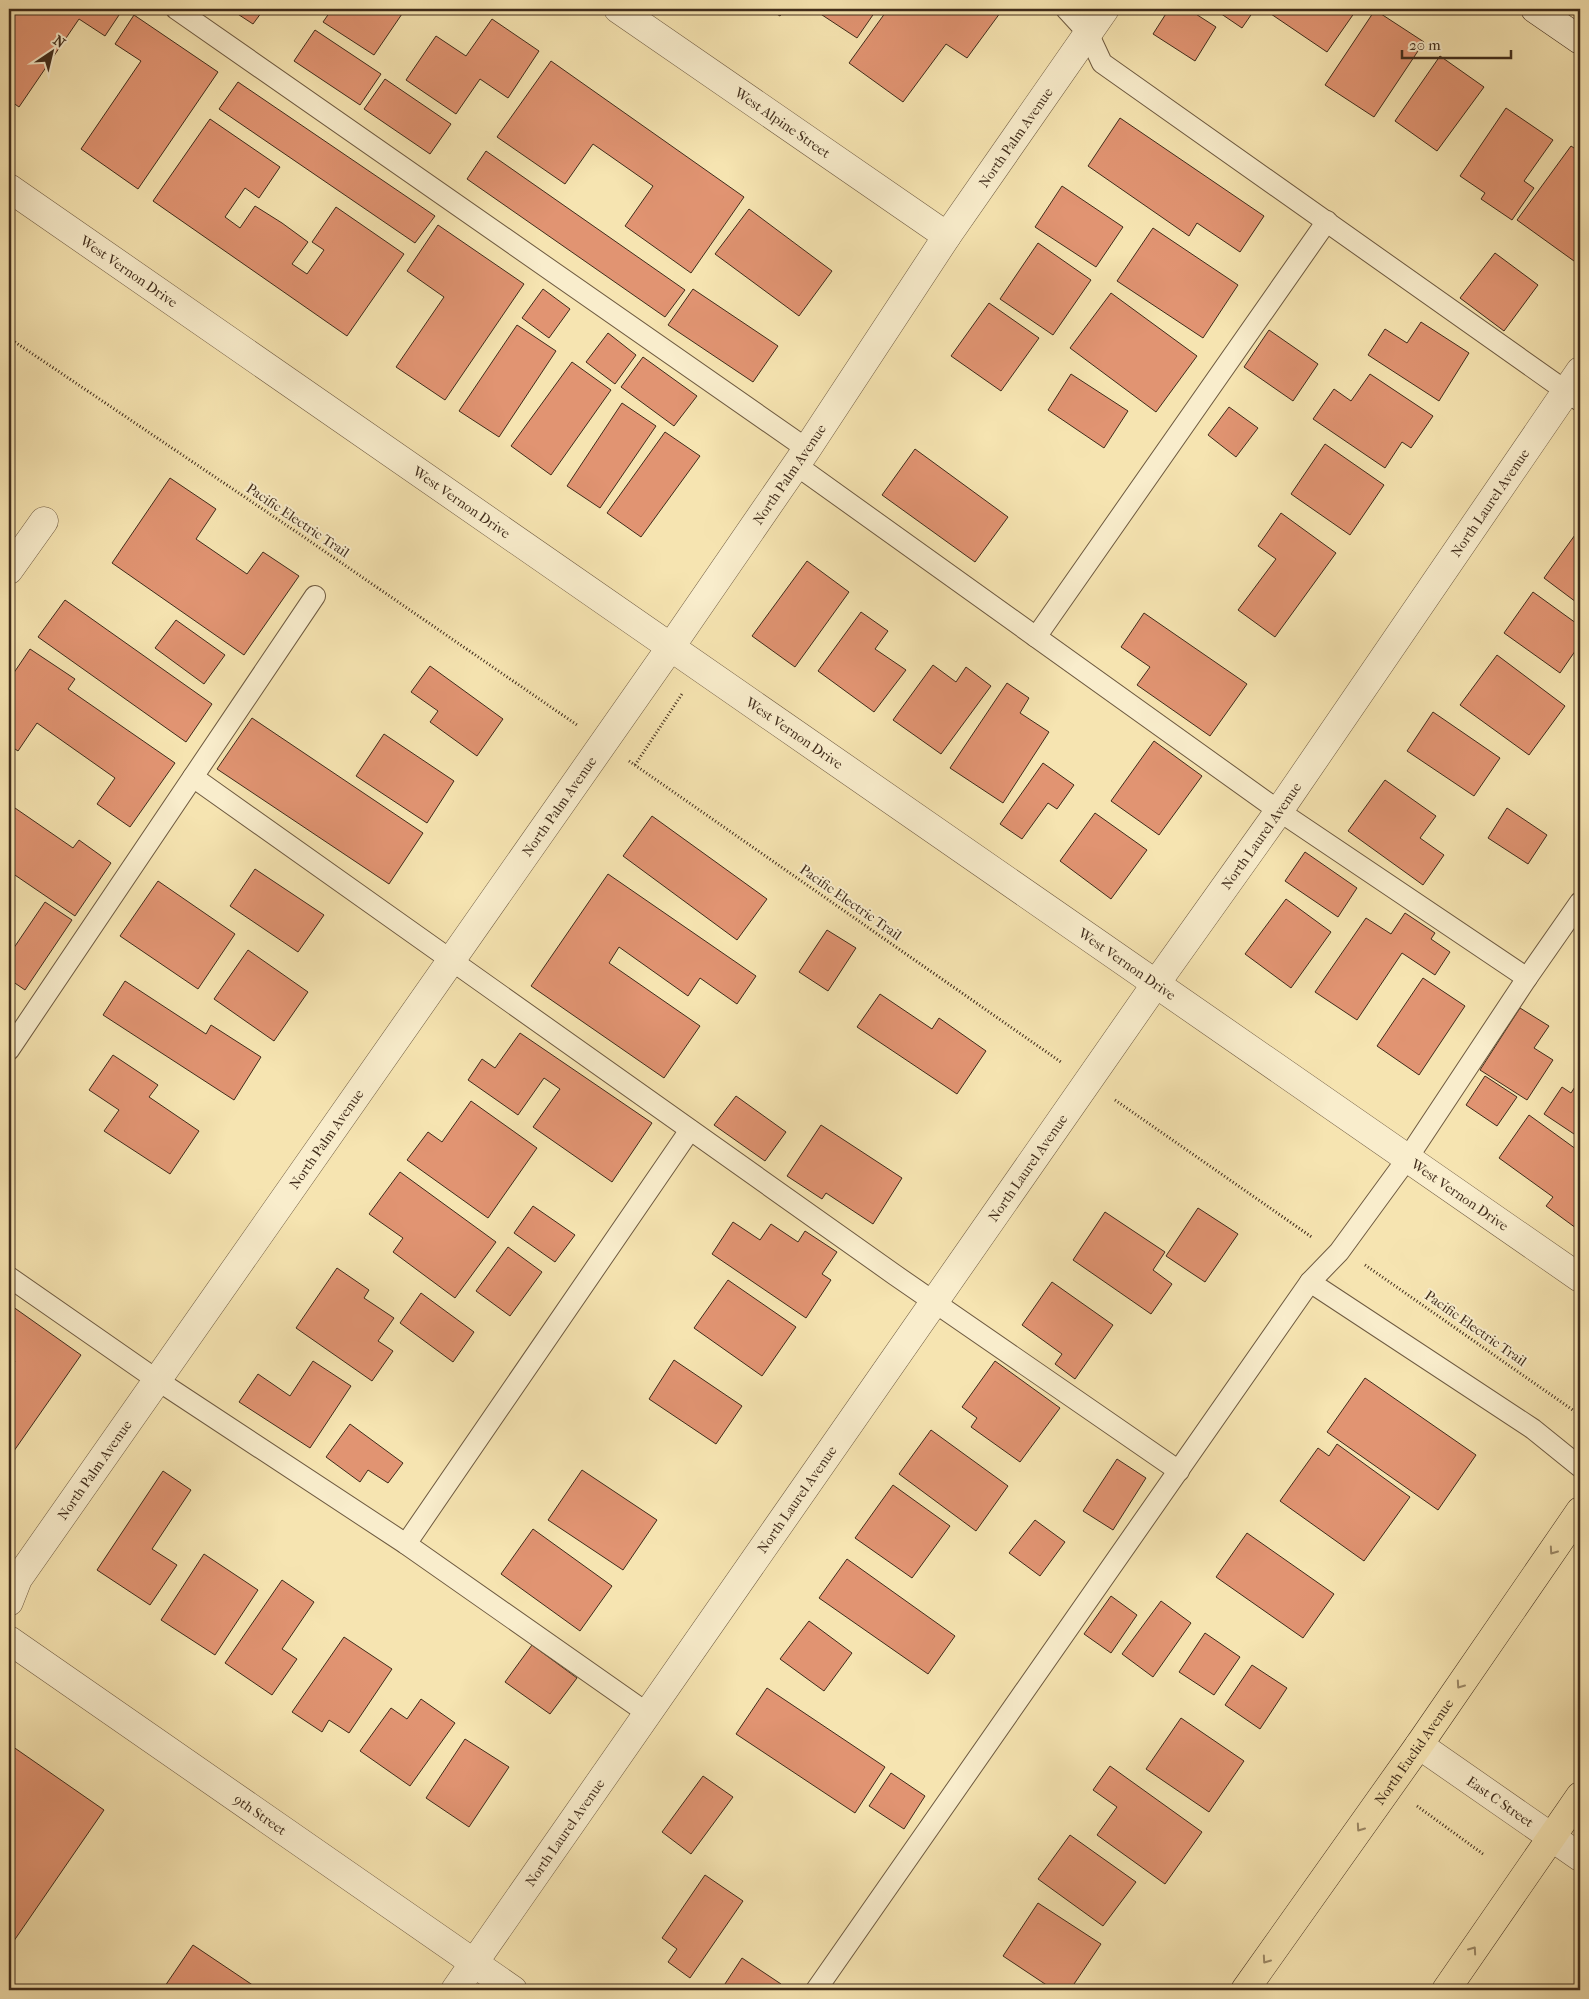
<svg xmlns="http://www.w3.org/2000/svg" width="1589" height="1999" font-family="'IM FELL French Canon',serif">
  <rect width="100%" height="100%" fill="#f6e4b1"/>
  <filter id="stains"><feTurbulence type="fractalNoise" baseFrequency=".004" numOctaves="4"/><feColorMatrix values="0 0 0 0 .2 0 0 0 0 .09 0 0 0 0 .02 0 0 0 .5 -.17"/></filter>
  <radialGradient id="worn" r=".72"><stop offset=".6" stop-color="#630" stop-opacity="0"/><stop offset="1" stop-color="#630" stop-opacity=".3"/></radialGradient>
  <g fill="#e19472" stroke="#402c1b">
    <path d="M9,9H123L105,36L79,19L19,107L9,100Z"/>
    <path d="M230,9H264L253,24Z"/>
    <path d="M332,9H400L404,11L374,55L323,22Z"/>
    <path d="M768,9H785L780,16Z"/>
    <path d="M813,9H877L857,38Z"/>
    <path d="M888,9H1003L967,58L946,44L903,102L849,63Z"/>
    <path d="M1169,9H1188L1216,27L1195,61L1153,34Z"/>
    <path d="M1214,9H1255L1242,28Z"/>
    <path d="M1274,9H1357L1327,52L1271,14Z"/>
    <path d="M1375,10L1424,42L1374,117L1325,85Z"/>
    <path d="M134,15L218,72L138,189L81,149L141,61L115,44Z"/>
    <path d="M492,19L539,51L508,98L480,79L456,114L406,80L436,36L466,56Z"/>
    <path d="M315,30L381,74L360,105L294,61Z"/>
    <path d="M1440,56L1484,87L1437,151L1395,121Z"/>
    <path d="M551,61L744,197L691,273L625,226L653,186L593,144L565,184L497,137Z"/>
    <path d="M385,79L451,124L430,154L364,109Z"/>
    <path d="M238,82L435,216L415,243L219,109Z"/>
    <path d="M1506,108L1553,140L1524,181L1534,188L1512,220L1481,199L1485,193L1460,176Z"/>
    <path d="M1120,118L1264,216L1240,252L1197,223L1189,236L1088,166Z"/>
    <path d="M210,119L280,167L259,198L245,188L225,217L240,228L255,206L282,223L308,242L292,264L307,274L324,250L312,242L336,207L404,254L347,336L153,201Z"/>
    <path d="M1571,146L1580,152V252L1574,261L1517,220Z"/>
    <path d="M486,151L685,290L665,317L467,179Z"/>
    <path d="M1062,186L1123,227L1096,267L1035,227Z"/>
    <path d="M749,209L832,271L799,316L715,254Z"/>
    <path d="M438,225L524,284L445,400L396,367L444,297L407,271Z"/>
    <path d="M1153,228L1238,285L1203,338L1117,281Z"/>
    <path d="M1038,243L1091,280L1053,335L1000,299Z"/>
    <path d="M1495,253L1538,285L1504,331L1460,298Z"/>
    <path d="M543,289L570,309L549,338L522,318Z"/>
    <path d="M693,289L778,346L753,382L668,325Z"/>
    <path d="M1111,293L1197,356L1156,412L1070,348Z"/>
    <path d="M989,303L1039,338L1001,391L951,356Z"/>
    <path d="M1421,322L1469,353L1439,401L1368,355L1385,329L1407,343Z"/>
    <path d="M517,325L556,351L499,437L459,411Z"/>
    <path d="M1269,330L1318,364L1293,401L1244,367Z"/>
    <path d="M608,333L636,355L615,384L586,362Z"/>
    <path d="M643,357L697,396L674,426L621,387Z"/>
    <path d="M572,362L611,390L551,475L511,446Z"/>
    <path d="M1071,374L1128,411L1104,448L1048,410Z"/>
    <path d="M1370,374L1433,416L1411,448L1402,442L1385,468L1313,419L1334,389L1351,401Z"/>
    <path d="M622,403L656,426L600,508L567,486Z"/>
    <path d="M1229,407L1258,428L1236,457L1208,435Z"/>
    <path d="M665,432L700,456L641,537L607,513Z"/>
    <path d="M1325,444L1384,485L1350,535L1291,494Z"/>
    <path d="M915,449L1008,517L975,562L882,495Z"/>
    <path d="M170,478L216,509L196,539L247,574L263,552L299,576L244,655L112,563Z"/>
    <path d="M1281,513L1336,553L1275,637L1238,610L1276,559L1258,546Z"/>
    <path d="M1580,528V605L1544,578Z"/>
    <path d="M807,561L849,592L795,667L752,636Z"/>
    <path d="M1533,592L1580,626V644L1560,673L1504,633Z"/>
    <path d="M65,600L212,704L186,742L38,637Z"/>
    <path d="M861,612L888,631L875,649L906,670L874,712L818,671Z"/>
    <path d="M1144,613L1247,684L1210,736L1137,685L1150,667L1121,647Z"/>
    <path d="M176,620L225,655L204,684L155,648Z"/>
    <path d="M30,649L75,679L68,689L175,763L130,827L97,804L115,778L37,723L18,751L9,745V680Z"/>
    <path d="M1497,655L1565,706L1529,755L1460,705Z"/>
    <path d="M933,665L956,682L966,667L991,686L941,754L893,720Z"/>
    <path d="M430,666L503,719L477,756L430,722L438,711L411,692Z"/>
    <path d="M1007,683L1029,698L1020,713L1049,732L1003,803L950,768Z"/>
    <path d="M1433,712L1500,758L1474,796L1407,751Z"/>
    <path d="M252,718L423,833L389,884L217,769Z"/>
    <path d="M384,734L454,781L427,823L356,776Z"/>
    <path d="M1154,741L1202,776L1159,835L1111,801Z"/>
    <path d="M1043,763L1074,785L1057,809L1048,803L1022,839L1000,824Z"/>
    <path d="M1385,780L1436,816L1420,838L1444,855L1423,885L1348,831Z"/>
    <path d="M15,808L73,848L79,840L111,863L75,916L9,871V818Z"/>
    <path d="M1507,808L1547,835L1528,864L1488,838Z"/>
    <path d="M1095,813L1147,850L1111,899L1060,861Z"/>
    <path d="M652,816L767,899L737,940L623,856Z"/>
    <path d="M1305,852L1357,888L1338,917L1285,881Z"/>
    <path d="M255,869L324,915L298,952L230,906Z"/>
    <path d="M608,874L756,976L737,1004L700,978L688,996L619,947L609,963L700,1026L664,1078L531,986Z"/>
    <path d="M158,881L235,934L198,989L120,936Z"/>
    <path d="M1286,899L1331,932L1291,988L1245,954Z"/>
    <path d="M45,902L72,920L25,990L9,979V955Z"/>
    <path d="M1405,913L1435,933L1431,939L1450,952L1435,975L1402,953L1357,1020L1315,992L1366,918L1391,934Z"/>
    <path d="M827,930L856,948L828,991L799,972Z"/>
    <path d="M248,950L308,992L274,1041L214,999Z"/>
    <path d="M1423,978L1465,1006L1419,1075L1377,1046Z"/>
    <path d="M125,981L206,1034L211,1025L261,1057L234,1100L103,1015Z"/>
    <path d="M880,994L932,1029L939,1018L986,1051L957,1094L857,1027Z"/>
    <path d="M1520,1008L1549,1026L1534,1048L1553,1060L1527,1100L1480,1070Z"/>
    <path d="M520,1033L652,1123L612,1182L533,1127L560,1089L544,1078L518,1115L468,1080L482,1059L495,1068Z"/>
    <path d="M113,1055L158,1085L149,1097L199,1131L170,1174L104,1131L119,1110L89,1090Z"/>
    <path d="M1485,1076L1517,1097L1497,1126L1466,1105Z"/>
    <path d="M1580,1079V1138L1544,1114L1562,1087L1571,1093Z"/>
    <path d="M736,1096L786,1132L765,1161L714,1125Z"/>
    <path d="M471,1101L537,1148L488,1218L407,1160L428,1132L442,1142Z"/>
    <path d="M1529,1115L1580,1152V1231L1546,1206L1553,1197L1499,1158Z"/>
    <path d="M821,1125L902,1178L873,1224L826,1193L822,1199L787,1176Z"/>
    <path d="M400,1172L496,1242L455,1298L393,1252L403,1238L369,1214Z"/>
    <path d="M533,1206L575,1235L555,1262L514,1233Z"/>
    <path d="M1198,1208L1238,1234L1205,1282L1166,1256Z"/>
    <path d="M1105,1212L1165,1252L1153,1270L1172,1284L1151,1314L1073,1260Z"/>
    <path d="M733,1222L760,1240L771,1224L798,1242L805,1231L837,1252L822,1274L831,1280L806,1318L712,1254Z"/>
    <path d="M508,1247L542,1272L510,1316L476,1291Z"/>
    <path d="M337,1268L369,1290L364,1298L394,1318L378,1341L393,1351L372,1381L296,1328Z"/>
    <path d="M728,1280L796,1327L762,1376L694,1328Z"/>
    <path d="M1052,1282L1113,1325L1075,1379L1055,1364L1062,1354L1022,1325Z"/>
    <path d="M421,1293L474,1332L453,1362L400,1323Z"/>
    <path d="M9,1304L81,1355L9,1458V1370L15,1361L9,1357Z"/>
    <path d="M674,1360L742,1406L716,1444L649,1399Z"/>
    <path d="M313,1361L351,1386L310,1448L239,1402L258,1374L290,1396Z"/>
    <path d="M995,1361L1060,1408L1020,1462L971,1427L977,1418L962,1407Z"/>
    <path d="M1365,1378L1476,1455L1438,1510L1327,1432Z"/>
    <path d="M350,1424L403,1463L388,1483L368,1470L360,1482L326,1457Z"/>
    <path d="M931,1430L1008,1486L976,1531L899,1474Z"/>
    <path d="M1337,1444L1410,1497L1364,1561L1280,1501L1318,1448L1329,1456Z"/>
    <path d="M1117,1459L1146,1478L1113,1530L1083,1511Z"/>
    <path d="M582,1470L657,1520L623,1570L548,1520Z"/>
    <path d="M163,1471L191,1490L152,1549L177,1565L150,1605L97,1570Z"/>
    <path d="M893,1485L950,1526L912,1578L855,1538Z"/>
    <path d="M1035,1520L1065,1542L1040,1576L1009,1553Z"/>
    <path d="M533,1529L612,1586L580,1631L501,1574Z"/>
    <path d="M1247,1533L1334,1594L1303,1638L1216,1577Z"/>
    <path d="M204,1554L258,1590L215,1655L161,1620Z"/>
    <path d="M847,1559L955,1636L928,1674L819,1598Z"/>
    <path d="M282,1580L314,1602L282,1649L297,1659L272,1695L225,1663Z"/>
    <path d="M1111,1596L1137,1615L1111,1653L1084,1634Z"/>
    <path d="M1161,1601L1191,1623L1153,1677L1122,1654Z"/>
    <path d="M809,1621L852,1653L824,1691L780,1659Z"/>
    <path d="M1205,1633L1240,1657L1214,1695L1179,1672Z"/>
    <path d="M344,1637L392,1669L349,1733L329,1720L322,1732L292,1712Z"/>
    <path d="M532,1645L577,1678L550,1714L505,1682Z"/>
    <path d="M1252,1665L1287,1688L1260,1729L1225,1705Z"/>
    <path d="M767,1688L885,1767L855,1813L736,1734Z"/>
    <path d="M421,1699L455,1723L410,1786L360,1751L391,1708L407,1719Z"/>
    <path d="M1181,1718L1244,1761L1209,1812L1146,1769Z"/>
    <path d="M465,1739L509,1767L469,1827L426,1798Z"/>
    <path d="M9,1744L104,1810L9,1948Z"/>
    <path d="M1110,1766L1202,1832L1165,1884L1097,1835L1117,1807L1093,1790Z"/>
    <path d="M891,1773L925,1796L904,1829L869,1806Z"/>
    <path d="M703,1776L733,1797L691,1854L662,1832Z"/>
    <path d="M1070,1835L1136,1882L1103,1926L1038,1879Z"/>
    <path d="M705,1875L743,1901L690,1978L668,1962L677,1949L662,1938Z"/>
    <path d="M1038,1903L1101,1944L1070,1990H1054L1003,1956Z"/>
    <path d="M193,1945L260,1990H172L165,1986Z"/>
    <path d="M742,1958L781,1984L777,1990H721Z"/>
  </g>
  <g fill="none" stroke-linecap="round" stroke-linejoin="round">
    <defs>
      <g id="service">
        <path d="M176,9L807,449"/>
        <path d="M1066,9L1088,33L1102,63L1580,401"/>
        <path d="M796,465L1279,811L1527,978"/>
        <path d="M1036,637L1327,221"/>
        <path d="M193,777L895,1275L1179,1471"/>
        <path d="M9,1050L315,596"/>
        <path d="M9,1277L157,1380L406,1544L647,1713"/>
        <path d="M1310,1282L1533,1429L1580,1467"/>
        <path d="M406,1544L690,1130"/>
        <path d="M816,1990L1310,1282L1339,1252L1407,1159L1527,978L1580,902"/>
      </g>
      <g id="minor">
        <path id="s1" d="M618,9L947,236"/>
        <path id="s2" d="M9,188L1580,1278"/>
        <path d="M9,570L44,521"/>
        <path id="s3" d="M9,1602L18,1579L670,648L807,449L947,236L1105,9"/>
        <path id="s4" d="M1419,1745L1580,1857"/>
        <path id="s5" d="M455,1990L1155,985L1279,811L1580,371"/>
      </g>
      <g id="tertiary">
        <path id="s6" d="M9,1640L513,1990"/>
      </g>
      <path id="secondary" d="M1535,9L1580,40"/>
      <g id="primary">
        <path id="s7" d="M1245,1990L1419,1745L1580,1511"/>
        <path d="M1446,1990L1580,1796"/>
      </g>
    </defs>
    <use href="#service" stroke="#6e5a40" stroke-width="22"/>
    <use href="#minor" stroke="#6e5a40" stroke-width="29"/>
    <use href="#tertiary" stroke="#6e5a40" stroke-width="29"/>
    <use href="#secondary" stroke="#402c1b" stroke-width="29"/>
    <use href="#primary" stroke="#402c1b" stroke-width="29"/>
    <g stroke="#402c1b" stroke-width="3" stroke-dasharray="1 2.5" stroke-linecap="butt">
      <path d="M9,338L298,533L577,725"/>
      <path d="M629,761L1061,1062"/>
      <path d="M635,765L682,694"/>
      <path d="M1115,1100L1313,1238"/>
      <path d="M1365,1265L1580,1415"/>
      <path d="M1417,1806L1483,1854"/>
    </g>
    <use href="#service" stroke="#f9edcc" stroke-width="20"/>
    <use href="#minor" stroke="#f9edcc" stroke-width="28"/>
    <use href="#tertiary" stroke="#f9edcc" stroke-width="28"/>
    <use href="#secondary" stroke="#f9edcc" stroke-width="28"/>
    <use href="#primary" stroke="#f6e4b1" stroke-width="28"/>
  </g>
  <defs><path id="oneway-chevron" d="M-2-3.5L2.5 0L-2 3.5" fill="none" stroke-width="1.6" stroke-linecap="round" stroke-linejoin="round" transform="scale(1.25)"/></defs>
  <g stroke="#9b8866">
    <use href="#oneway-chevron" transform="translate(1553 1551) rotate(125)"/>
    <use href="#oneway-chevron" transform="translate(1460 1685) rotate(125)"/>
    <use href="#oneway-chevron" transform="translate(1360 1828) rotate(125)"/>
    <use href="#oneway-chevron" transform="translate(1473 1950) rotate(-55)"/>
    <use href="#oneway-chevron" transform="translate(1266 1960) rotate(125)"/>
  </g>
  <g text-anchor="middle" stroke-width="4" stroke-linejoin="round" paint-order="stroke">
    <g font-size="14" fill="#402c1b" stroke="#f9edcc">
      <text dy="5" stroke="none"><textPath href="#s1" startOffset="200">West Alpine Street</textPath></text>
      <text dy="5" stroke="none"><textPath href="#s3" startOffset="1778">North Palm Avenue</textPath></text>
      <text dy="5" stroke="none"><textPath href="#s2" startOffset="146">West Vernon Drive</textPath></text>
      <text dy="5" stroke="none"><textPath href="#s3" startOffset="1372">North Palm Avenue</textPath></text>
      <text dy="5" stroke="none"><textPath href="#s2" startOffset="551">West Vernon Drive</textPath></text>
      <text dy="5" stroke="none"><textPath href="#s5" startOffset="1812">North Laurel Avenue</textPath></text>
      <text transform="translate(298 520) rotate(34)" y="5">Pacific Electric Trail</text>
      <text dy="5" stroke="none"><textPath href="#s2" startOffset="956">West Vernon Drive</textPath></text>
      <text dy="5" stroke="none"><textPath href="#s3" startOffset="968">North Palm Avenue</textPath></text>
      <text dy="5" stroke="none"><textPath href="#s5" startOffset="1408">North Laurel Avenue</textPath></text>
      <text transform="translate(851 902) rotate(35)" y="5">Pacific Electric Trail</text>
      <text dy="5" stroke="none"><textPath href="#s2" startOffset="1361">West Vernon Drive</textPath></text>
      <text dy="5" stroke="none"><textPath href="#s3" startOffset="562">North Palm Avenue</textPath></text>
      <text dy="5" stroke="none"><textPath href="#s5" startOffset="1002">North Laurel Avenue</textPath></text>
      <text dy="5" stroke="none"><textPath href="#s2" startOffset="1766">West Vernon Drive</textPath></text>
      <text transform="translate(1476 1328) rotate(35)" y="5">Pacific Electric Trail</text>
      <text dy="5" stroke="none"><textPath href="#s3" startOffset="158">North Palm Avenue</textPath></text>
      <text dy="5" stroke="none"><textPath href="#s5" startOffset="598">North Laurel Avenue</textPath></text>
      <text dy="5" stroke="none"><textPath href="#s7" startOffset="292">North Euclid Avenue</textPath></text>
      <text dy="5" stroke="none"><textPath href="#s4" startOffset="99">East C Street</textPath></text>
      <text dy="5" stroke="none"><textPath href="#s6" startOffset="306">9th Street</textPath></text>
      <text dy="5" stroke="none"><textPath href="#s5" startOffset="192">North Laurel Avenue</textPath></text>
    </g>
  </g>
  <rect width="1589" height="1999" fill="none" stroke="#f6e4b1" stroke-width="30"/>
  <rect x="10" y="10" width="1569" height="1979" fill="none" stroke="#402c1b" stroke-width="2.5"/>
  <rect x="15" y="15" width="1559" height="1969" fill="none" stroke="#402c1b"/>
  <g transform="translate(52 52) rotate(35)" stroke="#f9edcc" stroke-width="4" paint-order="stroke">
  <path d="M0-4L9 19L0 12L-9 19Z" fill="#402c1b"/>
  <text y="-8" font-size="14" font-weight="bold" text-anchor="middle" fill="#402c1b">N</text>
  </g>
  <path d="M1402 50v8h109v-8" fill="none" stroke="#402c1b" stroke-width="2.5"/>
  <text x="1409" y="50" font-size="15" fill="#402c1b" stroke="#f9edcc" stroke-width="4" paint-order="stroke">20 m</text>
  <rect width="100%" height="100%" filter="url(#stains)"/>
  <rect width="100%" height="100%" fill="url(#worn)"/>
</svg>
